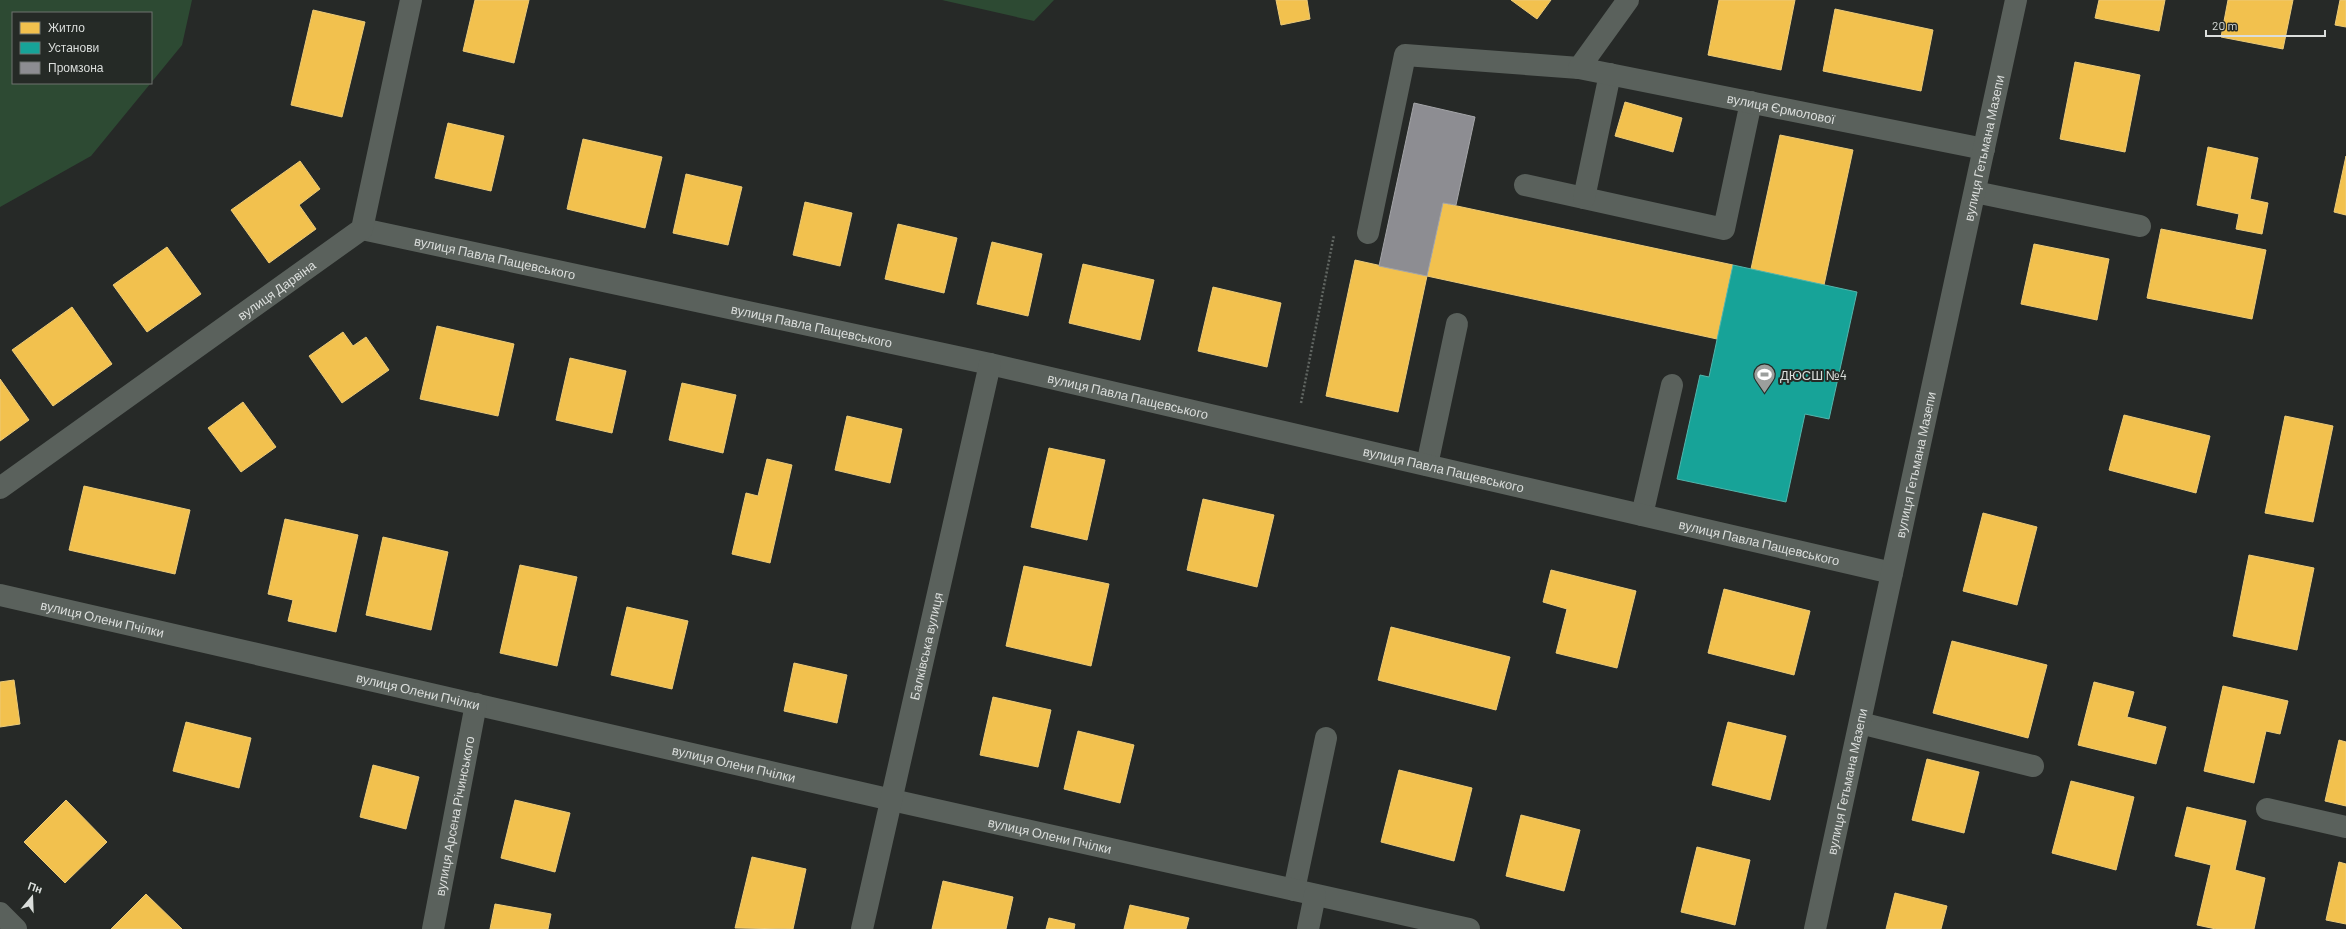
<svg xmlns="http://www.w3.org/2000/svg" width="2346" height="929" font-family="Barlow,sans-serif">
  <rect width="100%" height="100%" fill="#262927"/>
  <g fill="#2d4a33" fill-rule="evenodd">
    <path d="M0,0H192L182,45L91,156L0,207ZM13,13H151V83H13Z"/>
    <path d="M942,0H1054L1034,21Z"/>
  </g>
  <g fill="#f2c14e" stroke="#ebca79">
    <path d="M475,0H529L514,63L463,51Z"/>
    <path d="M1276,0H1307L1310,19L1281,25Z"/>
    <path d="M1511,0H1551L1537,19Z"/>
    <path d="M1719,0H1795L1781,70L1708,55Z"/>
    <path d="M2099,0H2165L2159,31L2095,18Z"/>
    <path d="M2228,0H2293L2283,49L2221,37Z"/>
    <path d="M2340,0H2346V27L2335,25Z"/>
    <path d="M1835,9L1933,30L1921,91L1823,71Z"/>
    <path d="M313,10L365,22L342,117L291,105Z"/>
    <path d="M2075,62L2140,75L2125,152L2060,139Z"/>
    <path d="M1625,102L1682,118L1673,152L1615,136Z"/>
    <path d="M448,123L504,136L491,191L435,178Z"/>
    <path d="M1780,135L1853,150L1824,285L1751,269Z"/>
    <path d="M583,139L662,157L645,228L567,209Z"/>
    <path d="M2208,147L2258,158L2250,199L2268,203L2262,234L2236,229L2239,214L2197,205Z"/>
    <path d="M2346,156V215L2334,212Z"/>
    <path d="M300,161L320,189L299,205L316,229L269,263L231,210Z"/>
    <path d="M686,174L742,187L728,245L673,233Z"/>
    <path d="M805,202L852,213L840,266L793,255Z"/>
    <path d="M1443,203L1733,265L1717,339L1427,276Z"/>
    <path d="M898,224L957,238L944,293L885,279Z"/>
    <path d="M2161,229L2266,250L2252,319L2147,298Z"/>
    <path d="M992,242L1042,254L1028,316L977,304Z"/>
    <path d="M2034,244L2109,259L2097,320L2021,304Z"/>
    <path d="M167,247L201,294L147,332L113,285Z"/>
    <path d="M1355,260L1427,276L1398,412L1326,396Z"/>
    <path d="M1083,264L1154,280L1140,340L1069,323Z"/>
    <path d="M1213,287L1281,303L1267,367L1198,351Z"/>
    <path d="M72,307L112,364L53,406L12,350Z"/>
    <path d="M437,326L514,344L498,416L420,399Z"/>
    <path d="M343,332L353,346L366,337L389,370L342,403L309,356Z"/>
    <path d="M570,358L626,371L612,433L556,420Z"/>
    <path d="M0,379L29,420L0,441Z"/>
    <path d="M682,383L736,395L723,453L669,440Z"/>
    <path d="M243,402L276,447L241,472L208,428Z"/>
    <path d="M2124,415L2210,436L2196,493L2109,470Z"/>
    <path d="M847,416L902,429L890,483L835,470Z"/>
    <path d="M2285,416L2333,426L2313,522L2265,513Z"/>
    <path d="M1049,448L1105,460L1087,540L1031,527Z"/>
    <path d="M767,459L792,465L770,563L732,554L746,493L758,496Z"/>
    <path d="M84,486L190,510L175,574L69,550Z"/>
    <path d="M1203,499L1274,515L1257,587L1187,570Z"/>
    <path d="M1983,513L2037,527L2017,605L1963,591Z"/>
    <path d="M285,519L358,535L336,632L288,621L293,600L268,594Z"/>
    <path d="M383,537L448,552L431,630L366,615Z"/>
    <path d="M2249,555L2314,568L2297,650L2233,636Z"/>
    <path d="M520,565L577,577L557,666L500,653Z"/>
    <path d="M1024,566L1109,584L1091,666L1006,646Z"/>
    <path d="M1551,570L1636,591L1617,668L1556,653L1567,609L1543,602Z"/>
    <path d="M1724,589L1810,611L1794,675L1708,653Z"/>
    <path d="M627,607L688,621L672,689L611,675Z"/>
    <path d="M1391,627L1510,657L1496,710L1378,680Z"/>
    <path d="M1952,641L2047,665L2028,738L1933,713Z"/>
    <path d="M794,663L847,675L837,723L784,711Z"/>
    <path d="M14,680L20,724L0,727V682Z"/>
    <path d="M2094,682L2134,692L2127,717L2166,727L2156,764L2078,745Z"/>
    <path d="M2223,686L2288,701L2280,734L2266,731L2254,783L2204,771Z"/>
    <path d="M993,697L1051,710L1038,767L980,755Z"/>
    <path d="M186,722L251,738L239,788L173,771Z"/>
    <path d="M1728,722L1786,736L1770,800L1712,785Z"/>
    <path d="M1078,731L1134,745L1120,803L1064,789Z"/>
    <path d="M2339,740L2346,742V806L2325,801Z"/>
    <path d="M1927,759L1979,772L1964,833L1912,820Z"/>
    <path d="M373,765L419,777L406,829L360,817Z"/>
    <path d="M1399,770L1472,788L1454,861L1381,842Z"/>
    <path d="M2071,781L2134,797L2116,870L2052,853Z"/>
    <path d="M66,800L107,842L65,883L24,842Z"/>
    <path d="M515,800L570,813L555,872L501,858Z"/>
    <path d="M2187,807L2246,821L2235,870L2265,878L2254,929H2216L2197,925L2211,865L2175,856Z"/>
    <path d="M1521,815L1580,830L1564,891L1506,876Z"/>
    <path d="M1697,847L1750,860L1735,925L1681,912Z"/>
    <path d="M752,857L806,869L793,929L735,928Z"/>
    <path d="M2339,862L2346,864V924L2326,920Z"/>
    <path d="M943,881L1013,897L1006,929H932Z"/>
    <path d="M1895,893L1947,906L1941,929H1886Z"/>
    <path d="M146,894L182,929H111Z"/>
    <path d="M495,904L551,914L548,929H490Z"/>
    <path d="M1130,905L1189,918L1186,929H1124Z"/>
    <path d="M1049,918L1075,924L1074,929H1046Z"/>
  </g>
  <path fill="#17a398" stroke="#52b5ac" d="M1733,265L1857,292L1829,419L1805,414L1786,502L1677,479L1700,375L1709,377Z"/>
  <path fill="#8d8d92" stroke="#a4a5a8" d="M1414,103L1475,117L1456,205L1443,203L1427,276L1379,266Z"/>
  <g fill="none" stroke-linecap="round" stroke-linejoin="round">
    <path stroke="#616662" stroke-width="2.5" stroke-dasharray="2 2" stroke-linecap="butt" d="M1301,403L1334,235"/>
    <g stroke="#5a615c" stroke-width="22">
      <path d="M1525,185L1724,229L1751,102"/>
      <path d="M1975,192L2140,226"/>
      <path d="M1584,198L1610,74"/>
      <path d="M1368,233L1405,55L1579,68"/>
      <path d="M1427,465L1457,324"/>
      <path d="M1642,515L1672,385"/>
      <path d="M1860,723L2033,766"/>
      <path d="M2267,809L2346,827"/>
      <path d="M1294,890L1326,738"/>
    </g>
    <g stroke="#5a615c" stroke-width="22">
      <path id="s1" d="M1628,0L1579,68L1984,149"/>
      <path id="s2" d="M362,229L990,364L1892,573"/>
      <path id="s3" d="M0,488L362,229L411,0"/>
      <path id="s4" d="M0,595L892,800L1469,929"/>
      <path d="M0,913L16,929"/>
      <path id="s5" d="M433,929L476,704"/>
      <path id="s6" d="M862,929L990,364"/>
      <path d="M1308,929L1315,895"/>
      <path id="s7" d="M1815,929L2016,0"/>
    </g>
  </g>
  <defs>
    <symbol id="stadium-pin" viewBox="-11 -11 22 30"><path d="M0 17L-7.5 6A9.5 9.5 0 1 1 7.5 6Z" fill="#9c9f9d" stroke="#252a26"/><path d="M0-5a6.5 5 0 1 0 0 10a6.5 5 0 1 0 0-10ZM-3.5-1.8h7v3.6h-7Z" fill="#fff"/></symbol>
  </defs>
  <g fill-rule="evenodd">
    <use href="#stadium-pin" x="1752" y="362" width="25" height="34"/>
  </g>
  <g text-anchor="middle" stroke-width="4" stroke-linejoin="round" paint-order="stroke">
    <g font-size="13" fill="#dbdedc" stroke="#252a26">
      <text dy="5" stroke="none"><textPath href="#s1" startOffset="290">вулиця Єрмолової</textPath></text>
      <text dy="5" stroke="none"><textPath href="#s7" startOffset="799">вулиця Гетьмана Мазепи</textPath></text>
      <text dy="5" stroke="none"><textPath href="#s2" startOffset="136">вулиця Павла Пащевського</textPath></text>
      <text dy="5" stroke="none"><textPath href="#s3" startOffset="340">вулиця Дарвіна</textPath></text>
      <text dy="5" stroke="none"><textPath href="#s2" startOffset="460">вулиця Павла Пащевського</textPath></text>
      <text dy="5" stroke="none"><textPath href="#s2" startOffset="784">вулиця Павла Пащевського</textPath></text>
      <text dy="5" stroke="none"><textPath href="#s7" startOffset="475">вулиця Гетьмана Мазепи</textPath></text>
      <text dy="5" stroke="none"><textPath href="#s2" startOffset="1108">вулиця Павла Пащевського</textPath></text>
      <text dy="5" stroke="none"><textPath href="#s2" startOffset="1432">вулиця Павла Пащевського</textPath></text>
      <text dy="5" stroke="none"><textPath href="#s4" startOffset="105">вулиця Олени Пчілки</textPath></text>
      <text dy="5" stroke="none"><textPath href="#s6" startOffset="290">Балківська вулиця</textPath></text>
      <text dy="5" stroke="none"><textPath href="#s4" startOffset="429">вулиця Олени Пчілки</textPath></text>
      <text dy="5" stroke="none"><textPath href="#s4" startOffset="753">вулиця Олени Пчілки</textPath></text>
      <text dy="5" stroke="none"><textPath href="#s7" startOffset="151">вулиця Гетьмана Мазепи</textPath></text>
      <text dy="5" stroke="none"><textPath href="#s5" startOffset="115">вулиця Арсена Річинського</textPath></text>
      <text dy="5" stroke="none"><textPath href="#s4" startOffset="1077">вулиця Олени Пчілки</textPath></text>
    </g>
    <g font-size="13" fill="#dbdedc" stroke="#252a26" text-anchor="start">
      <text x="1780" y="380">ДЮСШ №4</text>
    </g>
  </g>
  <rect x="12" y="12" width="140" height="72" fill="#252a26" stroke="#6e726f"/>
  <rect x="20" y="22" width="20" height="12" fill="#f2c14e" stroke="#6e726f"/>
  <text x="48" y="32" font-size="12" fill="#dbdedc">Житло</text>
  <rect x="20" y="42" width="20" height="12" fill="#17a398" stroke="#6e726f"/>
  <text x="48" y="52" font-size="12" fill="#dbdedc">Установи</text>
  <rect x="20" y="62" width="20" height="12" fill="#8d8d92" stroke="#6e726f"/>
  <text x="48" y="72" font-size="12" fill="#dbdedc">Промзона</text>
  <g transform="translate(32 897) rotate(19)" stroke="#252a26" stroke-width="3" paint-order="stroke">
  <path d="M0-3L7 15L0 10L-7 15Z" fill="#dbdedc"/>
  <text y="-6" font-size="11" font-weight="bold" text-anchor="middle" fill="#dbdedc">Пн</text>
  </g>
  <path d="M2206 30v6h119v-6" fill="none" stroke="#dbdedc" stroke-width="2"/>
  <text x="2212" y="30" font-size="12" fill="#dbdedc" stroke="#252a26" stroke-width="3" paint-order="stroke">20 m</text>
</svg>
